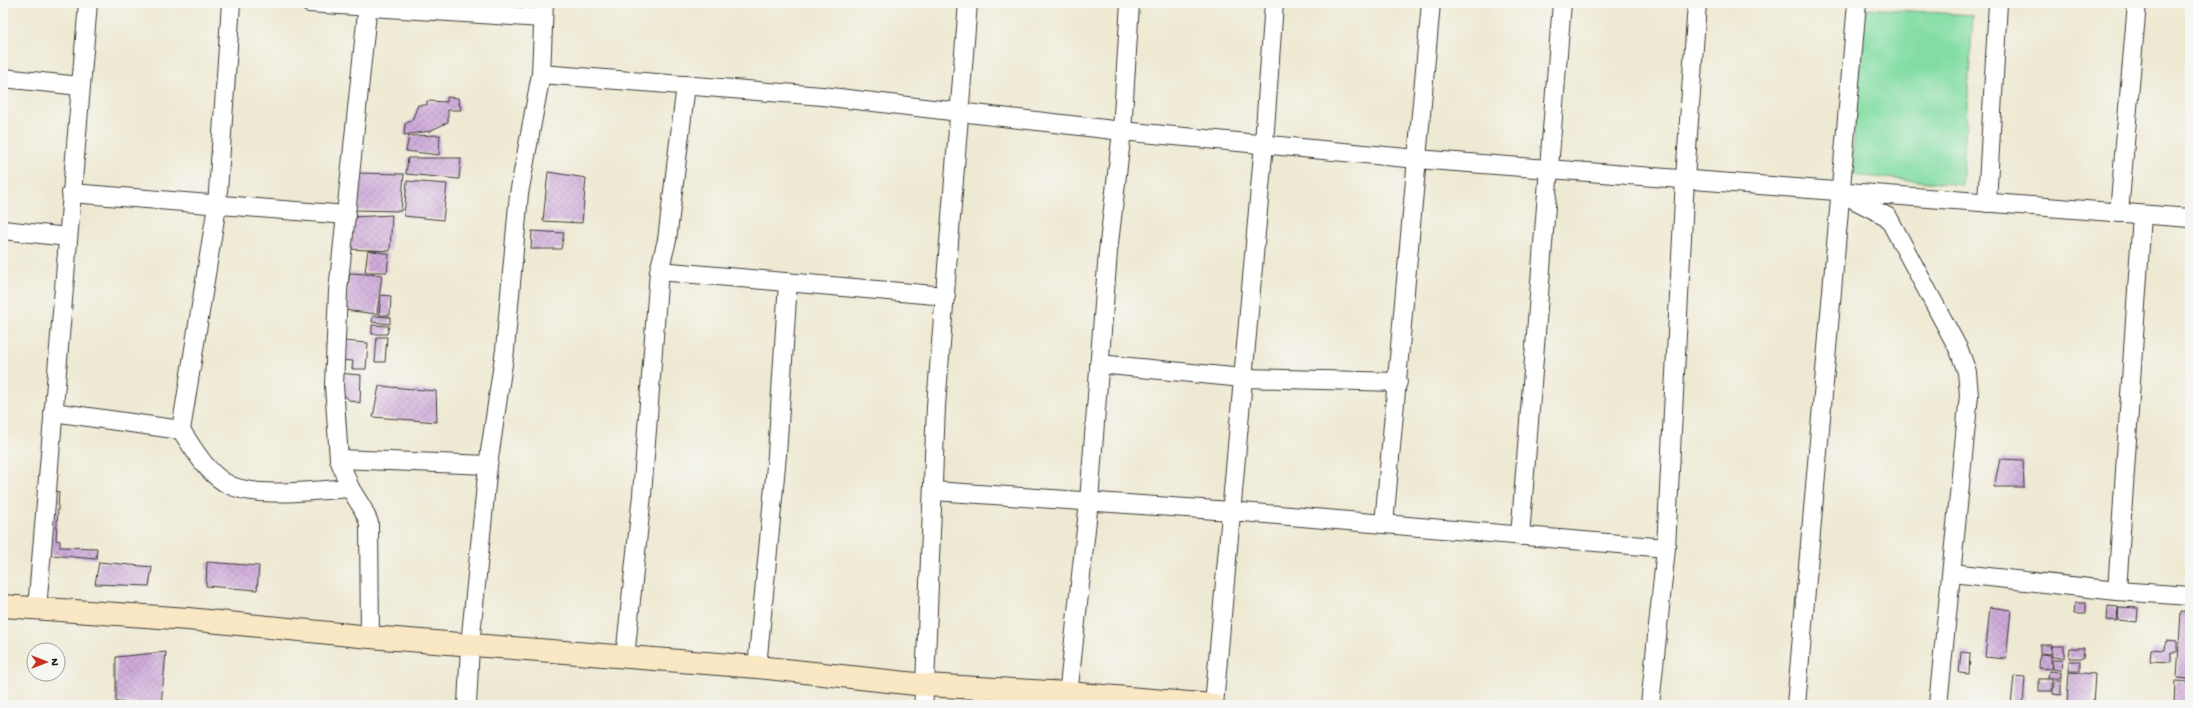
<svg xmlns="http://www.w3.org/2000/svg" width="2193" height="708" font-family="'Gochi Hand',sans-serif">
  <defs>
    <pattern id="building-cross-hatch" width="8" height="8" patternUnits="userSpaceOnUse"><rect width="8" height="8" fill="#cfabda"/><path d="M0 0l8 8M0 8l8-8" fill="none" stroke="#b193ba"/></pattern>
  </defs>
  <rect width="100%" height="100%" fill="#f6f6f2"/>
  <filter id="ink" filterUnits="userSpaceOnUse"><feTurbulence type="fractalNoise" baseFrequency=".025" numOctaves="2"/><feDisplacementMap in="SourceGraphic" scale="8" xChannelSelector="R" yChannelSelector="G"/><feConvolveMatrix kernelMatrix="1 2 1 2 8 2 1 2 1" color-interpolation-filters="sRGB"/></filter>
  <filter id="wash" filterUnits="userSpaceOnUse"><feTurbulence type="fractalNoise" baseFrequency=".012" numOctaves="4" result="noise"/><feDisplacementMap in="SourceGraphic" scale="16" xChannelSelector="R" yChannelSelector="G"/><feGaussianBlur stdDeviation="0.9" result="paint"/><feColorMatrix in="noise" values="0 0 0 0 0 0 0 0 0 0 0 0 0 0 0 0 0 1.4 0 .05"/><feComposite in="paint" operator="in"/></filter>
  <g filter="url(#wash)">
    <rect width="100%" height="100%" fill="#eee9d2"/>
    <path fill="#82dda3" stroke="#4f7c60" d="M1864,8L1973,15L1962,185L1851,175Z"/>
    <g id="blocks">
      <g fill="url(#building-cross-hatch)">
        <path d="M447,97L458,98L461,110H448V122L430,131L404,135L405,124L412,120L418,105H427V101L447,102Z"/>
        <path d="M440,135L439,155L406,151L409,136Z"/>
        <path d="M408,158H461L459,179L406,174Z"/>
        <path d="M548,172L586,178L582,223L543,221Z"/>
        <path d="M356,173L404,174L401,211L354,210Z"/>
        <path d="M407,181L447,184L443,220L404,216Z"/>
        <path d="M392,215L390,251L368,250L389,254L387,272H365L368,250L349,249L353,217Z"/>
        <path d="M532,231L564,233L561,249H531Z"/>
        <path d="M350,273L382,275L377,314L344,310Z"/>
        <path d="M381,295L391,296L390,315H379Z"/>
        <path d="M373,316L390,317V324L372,322Z"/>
        <path d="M372,325L389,326L387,334H372Z"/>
        <path d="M377,337H387L385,362H375Z"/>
        <path d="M342,341L368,343L366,369H352L353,361L339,360Z"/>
        <path d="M337,373L361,375L360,403L349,400L340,391Z"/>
        <path d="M379,386L436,391L437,422L373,417Z"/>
        <path d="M2000,459L2023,460L2024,487H1994Z"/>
        <path d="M52,490L59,492L56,540L60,541V547L97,548L96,559L51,555Z"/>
        <path d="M99,562L152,567L149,586L95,584Z"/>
        <path d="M207,562L259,566L257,590L206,586Z"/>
        <path d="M2075,603H2086V614H2074Z"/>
        <path d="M2108,606L2118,607L2117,621L2107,620Z"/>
        <path d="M1990,607L2011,610L2006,659L1985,657Z"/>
        <path d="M2119,607L2138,608L2137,622L2118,620Z"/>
        <path d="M2181,612L2190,613L2189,679L2177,678Z"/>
        <path d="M2166,641L2177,642V652H2171V662L2150,661L2151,649L2165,650Z"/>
        <path d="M2040,645H2052L2051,654L2040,653Z"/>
        <path d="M2052,646H2064V658L2052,657Z"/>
        <path d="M2070,648H2084L2083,658H2069Z"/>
        <path d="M166,652L161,705L116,702V657Z"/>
        <path d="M1961,652L1970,653L1969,674L1959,673Z"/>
        <path d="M2040,654L2051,655V669L2039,668Z"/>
        <path d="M2052,660H2062L2061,670L2052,669Z"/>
        <rect x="2069" y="661" width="11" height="10"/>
        <path d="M2049,671L2061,672V678H2048Z"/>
        <path d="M2069,672L2095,674L2093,705L2067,703Z"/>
        <path d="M2014,676L2025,677L2023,705H2011Z"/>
        <rect x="2039" y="679" width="13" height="12"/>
        <path d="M2054,680H2061V695L2053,694Z"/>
        <path d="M2175,681L2188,682L2187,705H2174Z"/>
      </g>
    </g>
  </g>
  <g filter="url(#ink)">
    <use href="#blocks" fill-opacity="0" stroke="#3c3b37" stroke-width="1"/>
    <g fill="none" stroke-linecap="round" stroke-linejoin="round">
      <defs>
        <g id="street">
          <path d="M231,3L217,206L181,430C193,448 205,470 224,482C251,500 318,490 350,488"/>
          <path d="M309,3L542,18"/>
          <path d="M368,3L338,291L334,385L339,459L350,488L363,509L369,523L370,637"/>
          <path d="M541,74L822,96L1122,131L1417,159L2190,218"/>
          <path d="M3,78L80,86"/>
          <path d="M71,193L347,215"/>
          <path d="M1847,196L1888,217L1959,350L1967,372L1969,395L1938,705"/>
          <path d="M1987,203L1998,3"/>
          <path d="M2119,213L2137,3"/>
          <path d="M3,230L68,237"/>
          <path d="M659,271L946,296"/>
          <path d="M1099,364L1243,378L1398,382"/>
          <path d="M53,412L181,430"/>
          <path d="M339,459L488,465"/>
          <path d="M934,491L1231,511L1666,548"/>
          <path d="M1384,524L1431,3"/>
          <path d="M1520,536L1562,3"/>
          <path d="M1952,573L2117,591L2190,596"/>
          <path d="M2117,591L2142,215"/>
          <path d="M37,609L88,3"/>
          <path d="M625,657L642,495L659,271L667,240L686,85"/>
          <path d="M757,667L777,455L788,282"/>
          <path d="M467,705L470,645L488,465L505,350L519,194L541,74L544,3"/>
          <path d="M923,705L925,685L936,406L968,3"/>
          <path d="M1067,705L1089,501L1108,252L1122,131L1130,3"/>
          <path d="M1214,705L1264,143L1274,3"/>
          <path d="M1650,705L1666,548L1685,179L1697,3"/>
          <path d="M1796,705L1857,3"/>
        </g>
        <path id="secondary" d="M3,606L188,619L370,637L757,667L925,685L1067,693L1213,705"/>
      </defs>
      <use href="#street" stroke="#3c3b37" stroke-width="20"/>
      <use href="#secondary" stroke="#3c3b37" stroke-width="24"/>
      <use href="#street" stroke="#fff" stroke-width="18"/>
      <use href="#secondary" stroke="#fae7c3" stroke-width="22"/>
    </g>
  </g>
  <rect width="2193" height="708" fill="none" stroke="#f6f6f2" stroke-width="16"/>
  <g transform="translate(46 662) rotate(90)"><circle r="19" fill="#f6f6f2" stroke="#9f9f9c"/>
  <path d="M0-3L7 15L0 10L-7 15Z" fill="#c8321e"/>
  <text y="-6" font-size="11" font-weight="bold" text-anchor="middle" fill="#1c1c1c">N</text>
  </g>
</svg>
